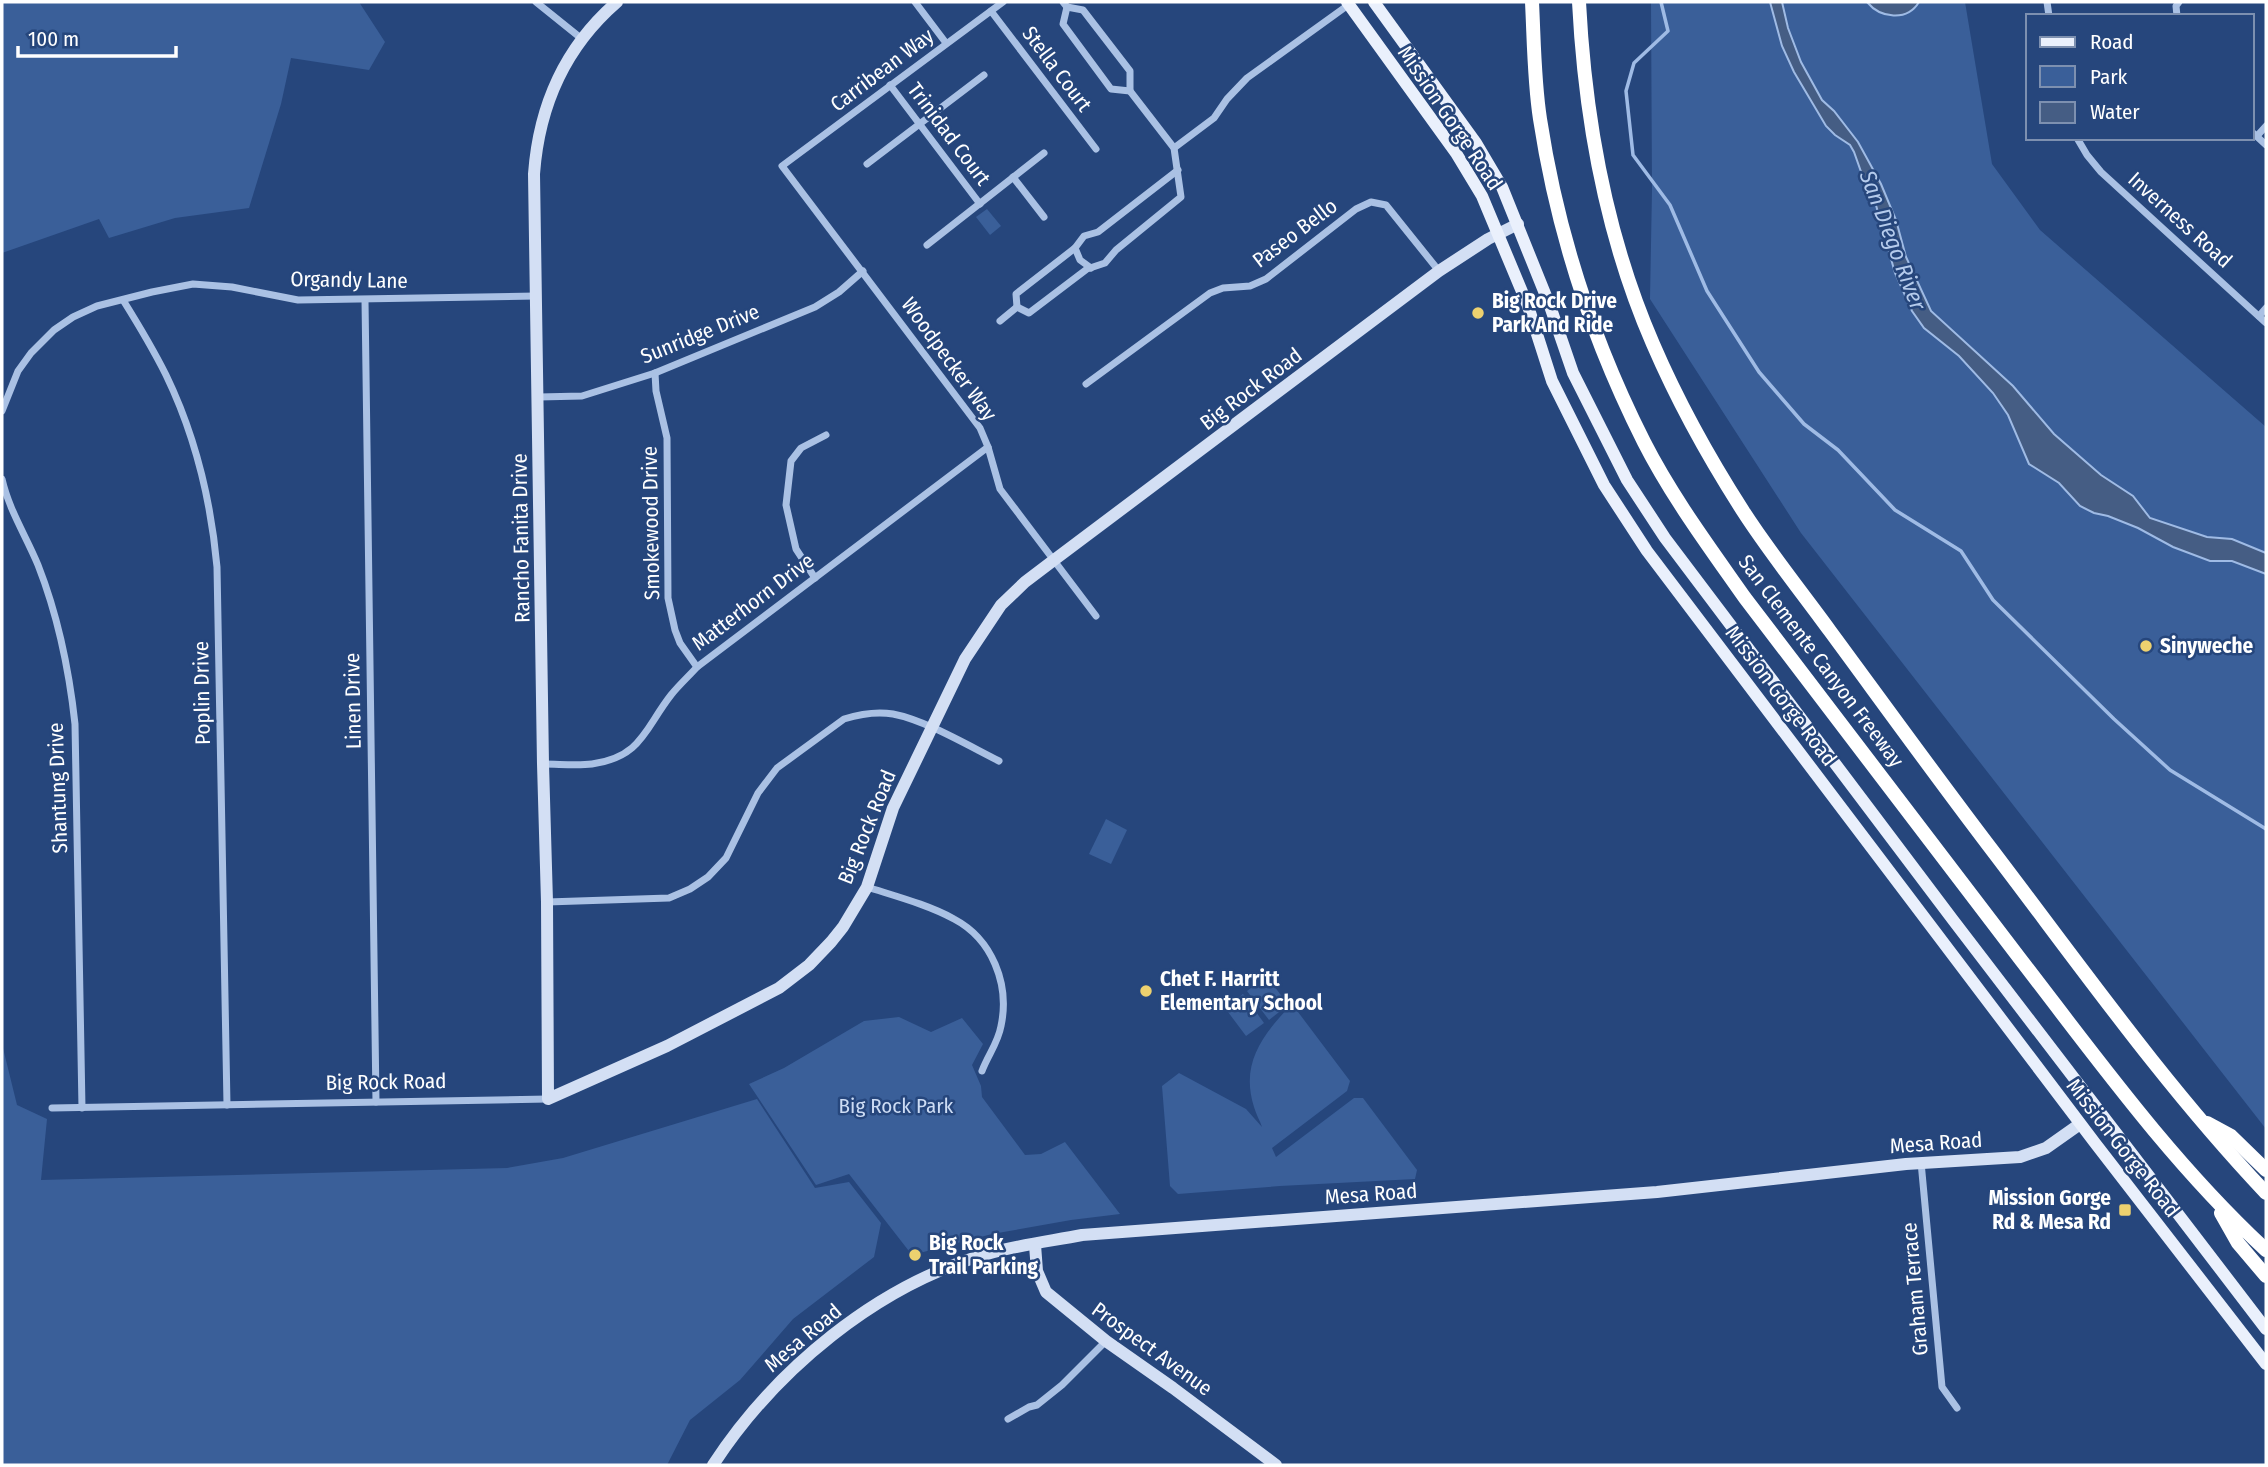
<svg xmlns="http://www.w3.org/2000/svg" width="2268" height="1467" font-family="'Fira Sans Condensed',sans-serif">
  <rect width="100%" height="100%" fill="#26467c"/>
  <g fill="#3a5f99">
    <path d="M2,2H359L385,42L369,70L291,58L281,104L249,208L175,218L109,238L99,219L2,253Z"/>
    <path d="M1651,2H1965L1992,164L2040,230L2266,427V1129L1801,533L1650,299L1652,190Z"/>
    <path d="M987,209L1001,226L990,235L976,217Z"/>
    <path d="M1106,819L1127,830L1111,864L1089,854Z"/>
    <path d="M1267,976L1288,1005L1269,1020L1247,991Z"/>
    <path d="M1243,994L1264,1023L1246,1036L1225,1008Z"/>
    <path d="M1292,1004L1350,1081L1347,1091L1272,1148L1276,1157L1354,1098H1363L1417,1170L1415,1179L1280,1186L1178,1194L1170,1186L1162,1086L1179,1073L1246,1109L1262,1127C1260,1121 1256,1114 1254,1107C1240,1063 1263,1034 1292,1004Z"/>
    <path d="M899,1017L931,1032L962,1018L983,1044L972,1065L981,1086L982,1097L1025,1155L1041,1154L1065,1142L1120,1214L1071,1220L992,1234L912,1255L849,1174L816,1185L749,1084L784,1068L864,1021Z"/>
    <path d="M2,1044L17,1105L47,1119L41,1180L507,1168L563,1158L757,1099L815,1188L849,1182L881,1223L874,1257L793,1319L740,1380L690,1420L667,1465H2Z"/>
  </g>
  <g fill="#455d84" stroke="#9fbbe5" stroke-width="2">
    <path d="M1770,2H1782L1788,28L1801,62L1822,100L1834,111L1858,142L1881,184L1896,220L1906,257L1931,311L2013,386L2054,434L2101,475L2133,496L2150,518L2207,537L2232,539L2266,553V574L2232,561H2210L2173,547L2138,528L2108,516L2094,513L2080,506L2059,483L2029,464L2008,415L1993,393L1959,356L1924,328L1912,311L1895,273L1872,191L1865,183L1854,152L1850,145L1835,135L1826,126L1794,72L1782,46Z"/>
    <path d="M1867,2H1919C1907,22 1880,18 1867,2Z"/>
  </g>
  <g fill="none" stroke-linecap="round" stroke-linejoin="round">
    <path stroke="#9fbbe5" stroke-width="3.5" d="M1661,2L1668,31L1634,63L1626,91L1633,155L1670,205L1707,291L1759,372L1804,424L1838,450L1895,510L1961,551L1993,600L2114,719L2170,770L2266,829"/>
    <g stroke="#aac1e4" stroke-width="7">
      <path d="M536,2L582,39"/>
      <path d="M915,2L946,43"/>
      <path d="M1003,2L782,166L980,428L988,447L1000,489L1096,616"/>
      <path d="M2047,2L2049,16"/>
      <path d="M1067,7L1063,24L1111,89L1130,91"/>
      <path d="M991,11L1096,149"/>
      <path d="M2177,16L2176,6L2179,2"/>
      <path d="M890,85L980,204"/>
      <path d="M2252,132L2266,145"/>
      <path d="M2257,136L2266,126"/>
      <path d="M2077,138L2087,155L2101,172L2266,323"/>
      <path d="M1174,148L1214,118L1227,99L1247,78L1351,3"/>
      <path d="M867,164L984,75"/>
      <path d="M1013,177L1044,217"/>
      <path d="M927,245L1044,153"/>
      <path d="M1075,248L1080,260L1091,268"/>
      <path d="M123,300C138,324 153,349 166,375C195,435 211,501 217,567L227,1105"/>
      <path d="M365,300L376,1102"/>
      <path d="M1017,307L1029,313L1087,269L1105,263L1116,250L1181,197L1174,148L1130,91V71L1083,10L1067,7L1063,2"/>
      <path d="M1017,307L1016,294L1075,248L1084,236L1098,232L1178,170"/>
      <path d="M2259,316L2266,308"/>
      <path d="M1000,321L1017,307"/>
      <path d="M655,373L656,391L667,438L668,598L675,630L680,643L697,667"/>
      <path d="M1086,384L1210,293L1223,288L1250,286L1266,279L1356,209L1371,202L1386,205L1439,271"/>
      <path d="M539,397L582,396L655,373L815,307L839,292L863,271"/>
      <path d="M2,411L18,371L31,353L54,330L73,317L97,306L152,292L193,284L232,287L298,300L536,296"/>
      <path d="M2,479C9,510 26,536 38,565C58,616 69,669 75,724L82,1108"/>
      <path d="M815,578L796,549L786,505L791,461L801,448L826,435"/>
      <path d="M543,764C559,764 577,766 592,764C642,757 645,728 671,695C679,685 689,676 697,667L988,447"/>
      <path d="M867,887C895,896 929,905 954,919C992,939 1010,984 1001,1026C998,1043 988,1055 982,1071"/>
      <path d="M547,902L669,898L690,889L708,877L726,858L758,793L777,768L844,719C860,714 876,711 893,714C925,720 969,746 999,761"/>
      <path d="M52,1108L548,1099"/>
      <path d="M1921,1162L1942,1387L1957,1408"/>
      <path d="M1008,1419L1029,1407L1037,1405L1062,1385L1106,1341"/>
    </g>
    <g stroke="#d3dff4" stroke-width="12">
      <path d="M617,2C565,47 539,106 534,174L543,764L547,902L548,1099L667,1046L779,988L809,965L831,942L843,927L867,887L893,808L965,659L1001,605L1025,582L1054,560L1439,271L1488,239L1518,224"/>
      <path d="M1035,1245L1037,1271L1046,1292L1106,1341L1173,1388L1276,1465"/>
      <path d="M713,1465C775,1370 877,1285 987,1254C1018,1245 1051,1241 1082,1235L1657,1192L1906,1164L2020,1157L2046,1148L2080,1124"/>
    </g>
    <g stroke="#eaf0fc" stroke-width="12">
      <path d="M1347,2L1456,153L1482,196L1528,306L1552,381L1604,485L1647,551L2095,1143L2266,1364"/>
      <path d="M1374,2L1476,143L1502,187L1550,306L1573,373L1627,480L1665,538L1953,920L2266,1329"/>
    </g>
    <g stroke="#fff" stroke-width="14">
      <path d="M1532,2C1534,41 1534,80 1540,119C1557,230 1593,341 1644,442C1672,497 1710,548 1745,598C1837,719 1929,839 2021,960C2098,1060 2173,1164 2266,1250"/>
      <path d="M1579,2C1585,119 1606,236 1653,344C1678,402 1709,458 1743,511C1770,553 1801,591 1830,631C1883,703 1935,775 1989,846C2079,964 2164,1085 2266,1193"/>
      <path d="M2207,1123L2231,1136L2266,1170"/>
      <path d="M2221,1213L2238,1243L2266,1276"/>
    </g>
  </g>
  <g fill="#edd16f" stroke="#26467c" stroke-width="2.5">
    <circle cx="1478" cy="313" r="7"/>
    <circle cx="2146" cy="646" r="7"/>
    <circle cx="1146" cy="991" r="7"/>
    <rect x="2118" y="1203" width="14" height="14" rx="3.5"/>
    <circle cx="915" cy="1255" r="7"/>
  </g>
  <g text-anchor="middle" stroke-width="5" stroke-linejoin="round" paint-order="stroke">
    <g font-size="21" fill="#fff" stroke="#26467c">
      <text transform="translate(1057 69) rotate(53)" y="7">Stella Court</text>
      <text transform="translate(882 70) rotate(-37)" y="7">Carribean Way</text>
      <text transform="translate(1450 118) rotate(56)" y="7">Mission Gorge Road</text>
      <text transform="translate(949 134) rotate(53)" y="7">Trinidad Court</text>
      <text transform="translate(2180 220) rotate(42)" y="7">Inverness Road</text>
      <text transform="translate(1295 233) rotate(-37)" y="7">Paseo Bello</text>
      <text transform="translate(349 280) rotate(1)" y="7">Organdy Lane</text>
      <text transform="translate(700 334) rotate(-22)" y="7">Sunridge Drive</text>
      <text transform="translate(949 359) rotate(54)" y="7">Woodpecker Way</text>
      <text transform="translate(1251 389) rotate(-37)" y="7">Big Rock Road</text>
      <text transform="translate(651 523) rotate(-91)" y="7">Smokewood Drive</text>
      <text transform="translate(521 538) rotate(-91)" y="7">Rancho Fanita Drive</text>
      <text transform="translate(753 602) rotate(-37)" y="7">Matterhorn Drive</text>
      <text transform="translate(1821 661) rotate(53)" y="7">San Clemente Canyon Freeway</text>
      <text transform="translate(202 693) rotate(-91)" y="7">Poplin Drive</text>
      <text transform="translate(1781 696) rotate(53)" y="7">Mission Gorge Road</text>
      <text transform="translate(353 701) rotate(-91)" y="7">Linen Drive</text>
      <text transform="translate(58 788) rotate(-92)" y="7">Shantung Drive</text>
      <text transform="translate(867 827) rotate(-68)" y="7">Big Rock Road</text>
      <text transform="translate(386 1082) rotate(-1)" y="7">Big Rock Road</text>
      <text transform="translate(1936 1143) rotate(-4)" y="7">Mesa Road</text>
      <text transform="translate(2123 1148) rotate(52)" y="7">Mission Gorge Road</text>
      <text transform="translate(1371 1194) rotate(-4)" y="7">Mesa Road</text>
      <text transform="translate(1915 1289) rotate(-95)" y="7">Graham Terrace</text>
      <text transform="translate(803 1338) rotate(-40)" y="7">Mesa Road</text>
      <text transform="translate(1152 1349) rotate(36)" y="7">Prospect Avenue</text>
    </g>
    <g font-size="21" font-weight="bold" fill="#fff" stroke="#26467c" text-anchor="start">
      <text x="1492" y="308">Big Rock Drive<tspan x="1492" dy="24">Park And Ride</tspan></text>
      <text x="2160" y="653">Sinyweche</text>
      <text x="1160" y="986">Chet F. Harritt<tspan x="1160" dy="24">Elementary School</tspan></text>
      <text x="2111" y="1205" text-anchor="end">Mission Gorge<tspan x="2111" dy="24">Rd &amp; Mesa Rd</tspan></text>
      <text x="929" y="1250">Big Rock<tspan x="929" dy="24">Trail Parking</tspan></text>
    </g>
    <g font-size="21" fill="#cddcf4" stroke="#26467c">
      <text x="896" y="1113">Big Rock Park</text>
    </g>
    <g font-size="23" font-style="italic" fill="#b5cbec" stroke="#26467c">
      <text transform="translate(1893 240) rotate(69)" y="8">San Diego River</text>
    </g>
  </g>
  <rect width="2268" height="1467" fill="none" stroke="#ffffff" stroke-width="7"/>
  <rect x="2026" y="14" width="228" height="126" fill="#26467c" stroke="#7d90b0" stroke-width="2"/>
  <rect x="2040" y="37" width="35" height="10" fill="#eaf0fc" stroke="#7d90b0" stroke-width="2"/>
  <text x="2090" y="49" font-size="21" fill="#ffffff">Road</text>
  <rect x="2040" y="66" width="35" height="21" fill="#3a5f99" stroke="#7d90b0" stroke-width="2"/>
  <text x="2090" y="84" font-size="21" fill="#ffffff">Park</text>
  <rect x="2040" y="102" width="35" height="21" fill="#455d84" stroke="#7d90b0" stroke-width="2"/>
  <text x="2090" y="119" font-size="21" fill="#ffffff">Water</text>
  <path d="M18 46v10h158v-10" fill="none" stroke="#ffffff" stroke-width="3.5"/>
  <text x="28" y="46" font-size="21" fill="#ffffff" stroke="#26467c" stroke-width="5" paint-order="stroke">100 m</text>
</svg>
